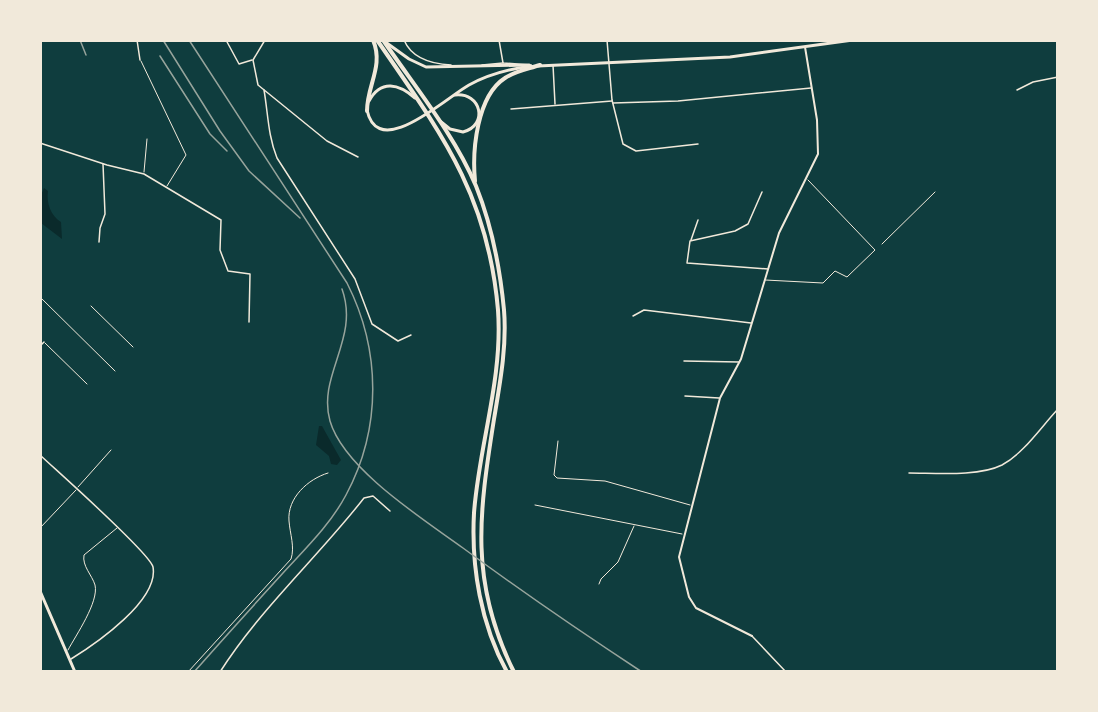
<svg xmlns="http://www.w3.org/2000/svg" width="1098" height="712" font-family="Merriweather,serif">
  <rect width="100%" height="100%" fill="#0f3d3e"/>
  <g fill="#0a2a2b">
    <path d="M44,188L48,191C46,203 51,216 61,222L62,239L41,223V195Z"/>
    <path d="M319,426H322L341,460L337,465L331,464L329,456L316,445Z"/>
  </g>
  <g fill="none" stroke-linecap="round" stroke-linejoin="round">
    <g stroke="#f1e9da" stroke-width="1">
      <path d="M141,61L186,155L167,186"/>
      <path d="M144,172L147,139"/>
      <path d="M882,244L935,192"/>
      <path d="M765,280L823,283L835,271L847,277L875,250L808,180"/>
      <path d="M40,297L115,371"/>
      <path d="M91,306L133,347"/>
      <path d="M45,343L87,384"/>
      <path d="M558,441L554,475L557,478L605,481L690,505"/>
      <path d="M78,487L111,450"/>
      <path d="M535,505L682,534"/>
      <path d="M40,528L76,490"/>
      <path d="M599,584L601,579L618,562L634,526"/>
      <path d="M68,650C76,635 99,602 95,585C92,575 82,566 84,555L117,528"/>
      <path d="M188,672L291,559C295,547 290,534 289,521C287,498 308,479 328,473"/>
    </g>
    <g stroke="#f1e9da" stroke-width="1.5">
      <path d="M137,40L140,60"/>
      <path d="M226,40L239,64L252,60"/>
      <path d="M265,40L253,60L258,85L327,141L358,157"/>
      <path d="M404,40C412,59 432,64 451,65"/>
      <path d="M499,40L503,63L531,65"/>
      <path d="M607,40L612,100L623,144L636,151L698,144"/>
      <path d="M482,65L503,63"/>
      <path d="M553,65L555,104"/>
      <path d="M264,90C268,113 268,136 277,158L355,279L372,324L398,341L411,335"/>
      <path d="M1017,90L1033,82L1058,77"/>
      <path d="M613,103L678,101L811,88"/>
      <path d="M511,109L612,101"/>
      <path d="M40,143L107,165L144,174L221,220L220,250L228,271L250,274L249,322"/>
      <path d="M762,192L748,224L735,231L690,241L687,263L768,269"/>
      <path d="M691,240L698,220"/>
      <path d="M99,242L100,228L105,214L103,164"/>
      <path d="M633,316L644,310L751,323"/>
      <path d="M40,346L44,342"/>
      <path d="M684,361L739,362"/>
      <path d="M685,396L719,398"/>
      <path d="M40,455C57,471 150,553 153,567C159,600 97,643 71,659"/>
      <path d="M909,473C935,473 978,477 1002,465C1024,453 1041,427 1058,409"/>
      <path d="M752,636L786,672"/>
      <path d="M220,672C260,609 318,557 364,498L373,496L390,511"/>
    </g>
    <path stroke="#f1e9da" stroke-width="2" d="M752,636L696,608L689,597L679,557L720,398L741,359L779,233L818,154L817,120L805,47"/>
    <path stroke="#f1e9da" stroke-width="3" d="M40,591L75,672"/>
    <g stroke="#f1e9da" stroke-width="3">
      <path d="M384,41L409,59L426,67L529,65"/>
      <path d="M538,66L730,57L853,40"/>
      <path d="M369,101C381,79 399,84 415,98"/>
      <path d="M367,110C378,162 447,97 469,85C489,74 509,69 531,66"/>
      <path d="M440,121L450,129L463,132C489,125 481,92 455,95"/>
    </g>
    <g stroke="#f1e9da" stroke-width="4">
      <path d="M377,40C441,133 488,194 498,310C503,379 479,445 474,513C471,567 481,625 507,672"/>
      <path d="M383,40C415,87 454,134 476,186C492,226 500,268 504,310C507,346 500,383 494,419C479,514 469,582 514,672"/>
      <path d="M367,111C367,85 384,66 373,40"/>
      <path d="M475,181C472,150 477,96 505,78C515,71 528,69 540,65"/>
    </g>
    <g stroke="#97a49c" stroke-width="1.5">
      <path d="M80,40L86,55"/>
      <path d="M163,40L220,131L249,171L300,218"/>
      <path d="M189,40L347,283C381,350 382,428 346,495C330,525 306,548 283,573C253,606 223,639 194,672"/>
      <path d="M160,56L210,134L227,151"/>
      <path d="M342,289C360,339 317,375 330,421C344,469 423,519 463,548C521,591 581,632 642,672"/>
    </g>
  </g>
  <rect width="1098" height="712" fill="none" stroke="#f1e9da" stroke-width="84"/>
</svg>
